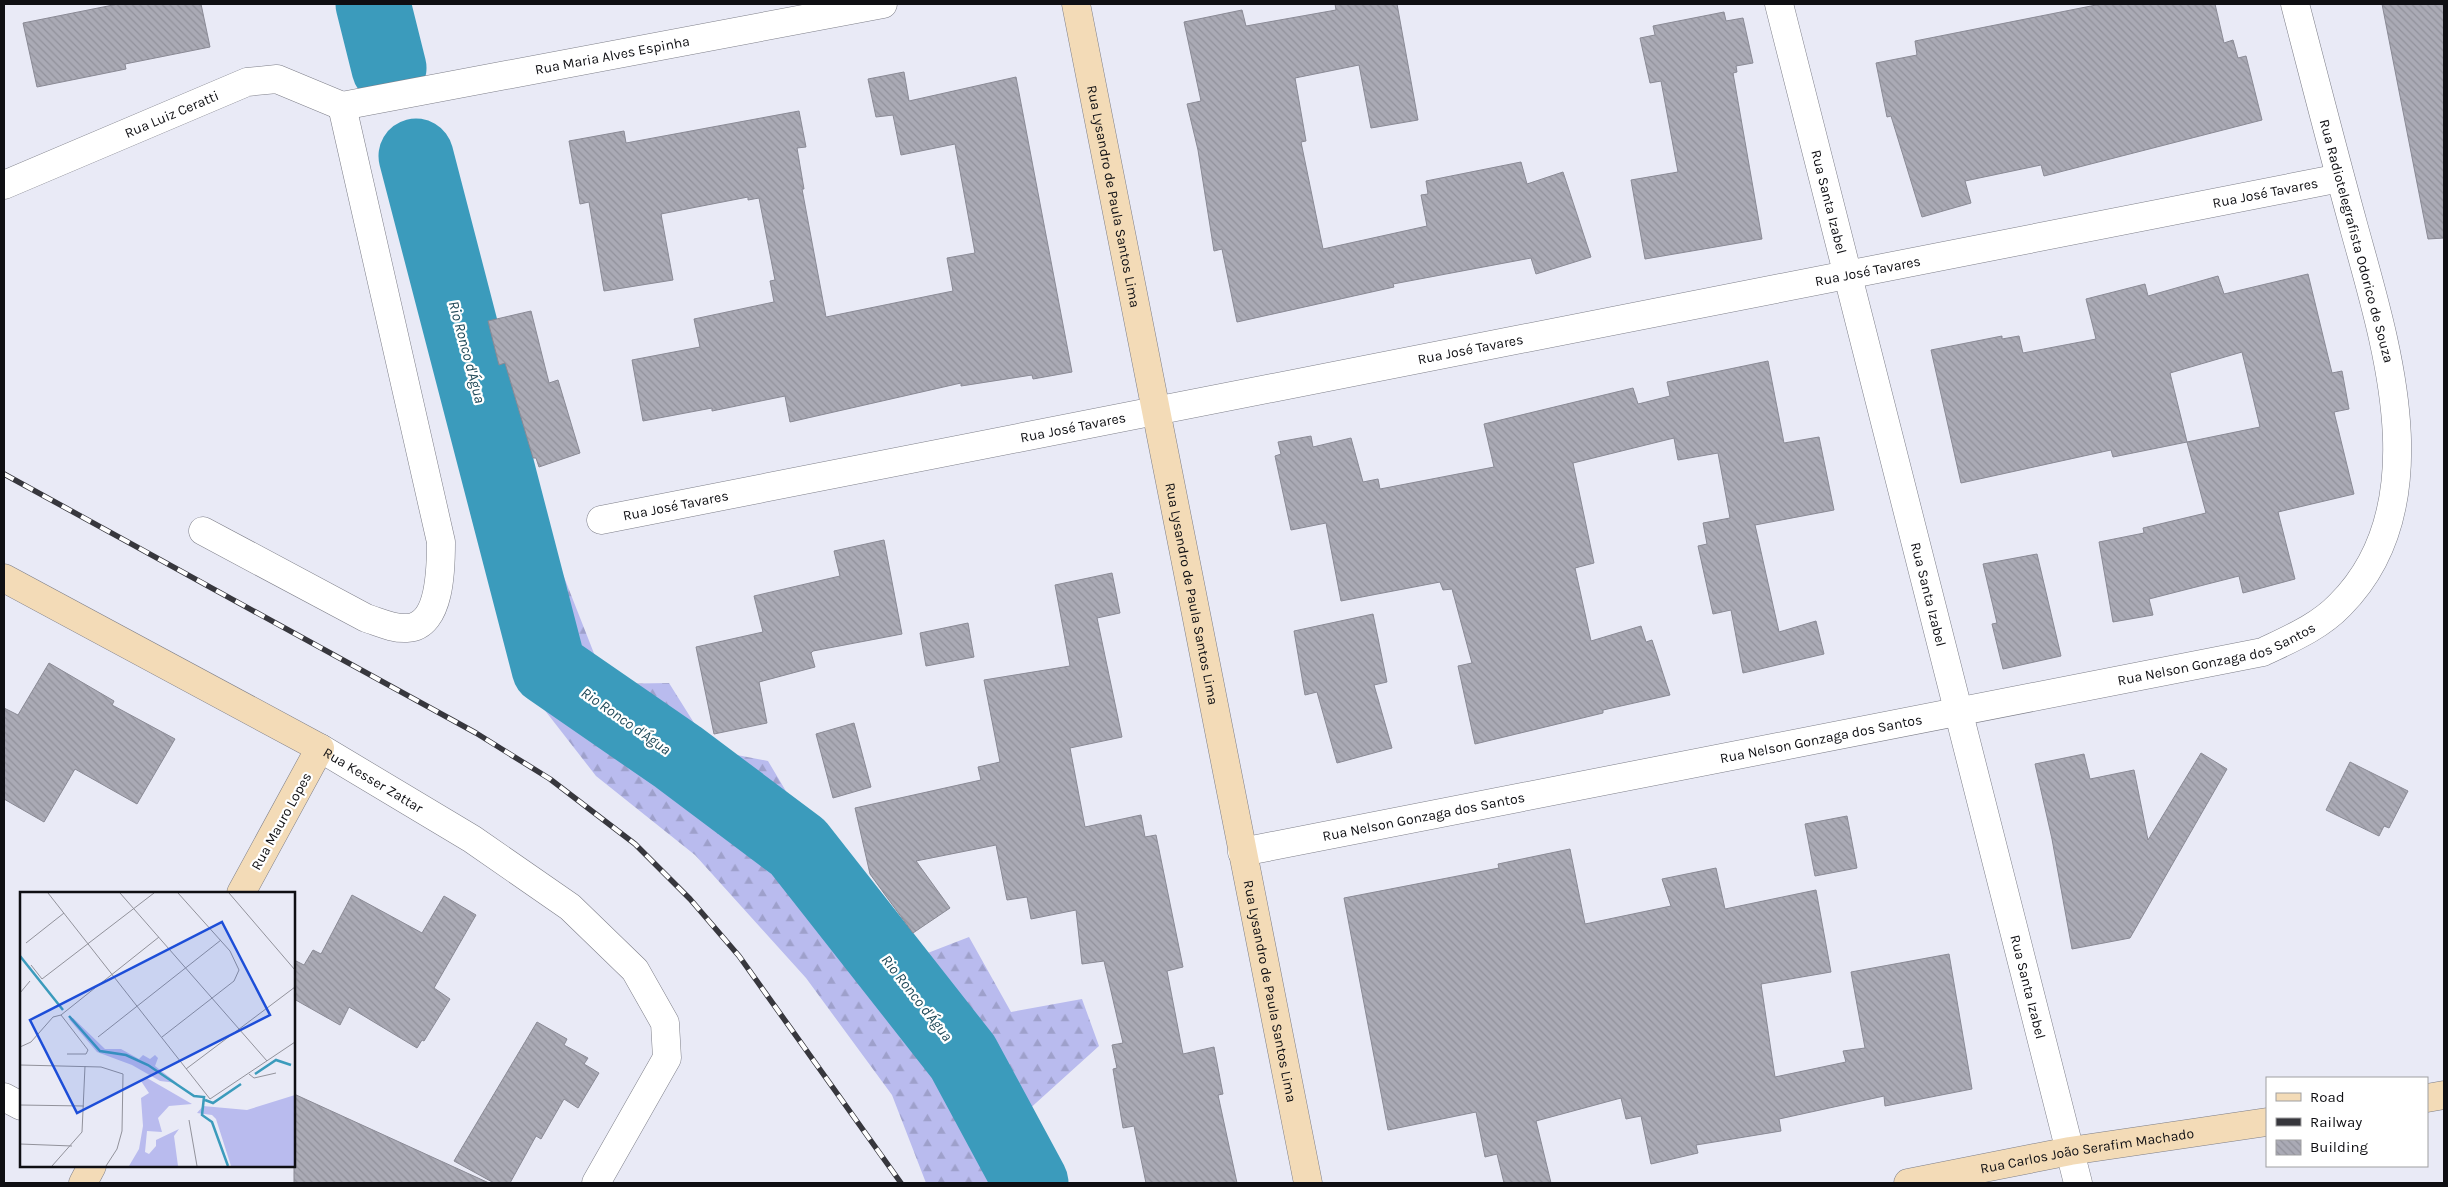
<svg xmlns="http://www.w3.org/2000/svg" width="2448" height="1187" font-family="Karla,sans-serif">
  <defs>
    <pattern id="forest-firs" width="22" height="20" patternUnits="userSpaceOnUse" patternTransform="scale(1.25)"><rect width="22" height="20" fill="#b9bbee"/><path d="M5 1l3.5 6h-7zM16 11l3.5 6h-7z" fill="#9ea0cb"/></pattern>
    <pattern id="building-back-hatch" width="6" height="6" patternUnits="userSpaceOnUse" patternTransform="scale(1.25)"><rect width="6" height="6" fill="#aaaab5"/><path d="M-1 5l2 2M0 0l6 6M5-1l2 2" fill="none" stroke="#91919b"/></pattern>
  </defs>
  <rect width="100%" height="100%" fill="#e9eaf6"/>
  <path fill="url(#forest-firs)" d="M401,186L443,196L504,424L606,684L669,683L711,750L768,761L849,897L907,961L969,937L1011,1012L1082,999L1099,1046L1026,1112L1049,1183H926L892,1095L806,978L695,855L596,776L515,672L472,519L407,237Z"/>
  <g fill="none" stroke-linecap="round" stroke-linejoin="round">
    <g stroke="#3b9bbc" stroke-width="75">
      <path d="M373,4L389,68"/>
      <path d="M416,156L549,668L678,757L798,847L963,1057L1031,1183"/>
    </g>
  </g>
  <g fill="url(#building-back-hatch)" stroke="#8a8a95" fill-rule="evenodd">
    <path d="M118,4H201L210,47L125,64L126,69L37,87L23,23Z"/>
    <path d="M1335,4H1397L1418,120L1371,128L1359,65L1295,78L1306,141L1301,142L1323,249L1427,226L1421,195L1428,194L1426,181L1521,162L1527,184L1563,172L1591,257L1536,274L1531,258L1393,284L1394,287L1237,322L1222,249L1214,251L1198,150L1187,104L1201,101L1184,22L1242,10L1246,26L1336,10Z"/>
    <path d="M2101,4H2215L2224,43L2233,40L2238,58L2246,56L2262,120L2044,176L2041,165L1965,181L1971,203L1922,217L1891,116L1887,117L1876,63L1917,55L1915,41Z"/>
    <path d="M2382,4H2444V238L2428,239Z"/>
    <path d="M1724,12L1726,21L1743,18L1753,63L1736,66L1737,72L1733,73L1762,239L1645,259L1631,180L1678,172L1661,81L1650,83L1640,38L1655,35L1653,26Z"/>
    <path d="M904,72L909,101L1016,77L1072,372L1033,379L1032,375L961,386V383L790,422L785,396L712,411V408L643,421L632,360L700,347L694,319L774,302L770,281L775,280L759,198L748,200V197L661,214L673,280L604,291L589,202L580,204L569,141L624,131L626,143L799,111L806,147L797,148L804,189H802L826,317L953,291L947,258L975,253L955,144L901,155L893,115L876,117L868,79Z"/>
    <path d="M2308,274L2332,373L2342,371L2349,409L2334,412L2354,494L2278,512L2295,579L2243,593L2239,576L2149,599L2153,615L2113,622L2099,542L2144,533L2143,528L2206,513L2187,442L2113,457L2111,450L1961,483L1931,350L2002,336V339L2019,336L2023,353L2096,339L2086,299L2145,284L2148,296L2218,276L2224,294ZM2242,352L2260,427L2187,442L2170,373Z"/>
    <path d="M531,311L549,383L558,380L580,453L539,467L536,458H533L505,363L499,365L488,321Z"/>
    <path d="M1768,361L1784,443L1819,437L1834,510L1755,525L1779,632L1816,621L1824,654L1743,673L1731,610L1713,614L1698,546L1707,544L1703,523L1730,518L1718,453L1678,460L1674,438L1573,463L1594,563L1575,568L1591,641L1641,626L1646,642L1652,640L1670,695L1603,710V713L1475,744L1458,666L1472,663L1452,589L1443,590L1440,582L1341,601L1326,523L1291,530L1275,456L1281,454L1278,442L1311,436L1313,447L1351,438L1363,482L1378,479L1380,489L1494,467L1484,424L1633,388L1638,404L1670,396L1667,382Z"/>
    <path d="M884,540L902,634L813,651L811,653L815,667L759,682L767,723L714,734L696,647L763,632L754,596L840,576L834,551Z"/>
    <path d="M2037,554L2061,656L2003,669L1992,624L1997,623L1983,564Z"/>
    <path d="M1112,573L1120,613L1097,618L1122,737L1070,748L1085,827L1141,815L1145,837L1156,835L1183,967L1167,971L1183,1054L1214,1047L1223,1094L1218,1095L1237,1183H1146L1134,1126L1123,1128L1113,1069L1117,1068L1112,1045L1123,1043L1104,961L1082,964L1076,910L1031,919L1027,897L1007,900L996,845L916,861L950,908L913,933L870,874L855,808L981,780L978,767L1000,762L984,680L1070,666L1055,585Z"/>
    <path d="M1373,614L1387,682L1374,685L1392,748L1337,763L1317,692L1305,695L1294,631Z"/>
    <path d="M968,623L974,657L926,666L920,633Z"/>
    <path d="M49,663L114,701L112,705L175,739L137,804L75,769L44,822L4,799V708L18,715Z"/>
    <path d="M854,723L871,787L833,798L816,734Z"/>
    <path d="M2201,753L2227,769L2130,938L2072,949L2052,839L2035,764L2084,754L2090,779L2134,770L2148,840Z"/>
    <path d="M2350,762L2408,791L2389,828L2384,826L2379,836L2326,810Z"/>
    <path d="M1847,816L1857,868L1815,876L1805,824Z"/>
    <path d="M1570,849L1585,924L1671,906L1662,879L1716,868L1725,909L1816,890L1831,972L1761,984L1775,1077L1846,1062L1843,1051L1865,1048L1851,972L1949,954L1972,1089L1885,1106L1884,1096L1779,1119L1781,1131L1696,1145L1698,1153L1651,1164L1641,1116L1626,1119L1621,1098L1536,1121L1551,1183H1504L1497,1154L1485,1157L1476,1112L1388,1130L1344,898L1499,868L1498,864Z"/>
    <path d="M352,895L422,933L444,896L476,915L434,988L450,999L424,1041L422,1040L417,1048L349,1007L340,1025L294,999V960L304,965L313,950L321,954Z"/>
    <path d="M537,1022L567,1039L564,1045L588,1058L584,1064L599,1073L578,1108L564,1099L541,1139L536,1136L510,1183H494L454,1161Z"/>
    <path d="M294,1094L489,1183H294Z"/>
  </g>
  <g fill="none" stroke-linecap="round" stroke-linejoin="round">
    <defs>
      <g id="street">
        <path id="s1" d="M1779,4L2078,1183"/>
        <path id="s2" d="M342,106L883,4"/>
        <path id="s3" d="M4,185L247,82L277,79L342,106"/>
        <path id="s4" d="M601,520L2340,178"/>
        <path d="M203,531L366,618C379,622 393,629 407,628C441,627 441,566 441,542L342,106"/>
        <path id="s5" d="M320,748L472,839L570,907L635,970L665,1023L667,1058L596,1183"/>
        <path id="s6" d="M1242,852L2263,652C2290,639 2319,627 2340,605C2440,505 2385,341 2353,224C2333,151 2314,77 2295,4"/>
        <path d="M4,1097L21,1106"/>
      </g>
      <g id="secondary">
        <path id="s7" d="M1076,4L1308,1183"/>
        <path d="M4,578L320,748L241,893"/>
        <path d="M2427,1098L2444,1095"/>
        <path d="M83,1183L92,1166"/>
        <path id="s8" d="M1908,1183L2070,1151L2267,1122"/>
      </g>
    </defs>
    <use href="#street" stroke="#7d7e88" stroke-width="29"/>
    <use href="#secondary" stroke="#7d7e88" stroke-width="29"/>
    <use href="#street" stroke="#fff" stroke-width="28"/>
    <use href="#secondary" stroke="#f3dbb7" stroke-width="28"/>
    <defs>
      <path id="rail" d="M4,474L476,733L550,779L635,844L690,899L739,956L901,1183"/>
    </defs>
    <use href="#rail" stroke="#37373d" stroke-width="5.5"/>
    <use href="#rail" stroke="#fff" stroke-width="4" stroke-dasharray="11" stroke-linecap="butt"/>
  </g>
  <g text-anchor="middle" stroke-width="4.5" stroke-linejoin="round" paint-order="stroke">
    <g font-size="14" fill="#0f0f13" stroke="#fff">
      <text dy="5" stroke="none"><textPath href="#s2" startOffset="275">Rua Maria Alves Espinha</textPath></text>
      <text dy="5" stroke="none"><textPath href="#s3" startOffset="182">Rua Luiz Ceratti</textPath></text>
      <text dy="5" stroke="none"><textPath href="#s4" startOffset="1696">Rua José Tavares</textPath></text>
      <text dy="5" stroke="none"><textPath href="#s7" startOffset="196">Rua Lysandro de Paula Santos Lima</textPath></text>
      <text dy="5" stroke="none"><textPath href="#s1" startOffset="204">Rua Santa Izabel</textPath></text>
      <text transform="translate(2357 241) rotate(75)" y="5">Rua Radiotelegrafista Odorico de Souza</text>
      <text dy="5" stroke="none"><textPath href="#s4" startOffset="1291">Rua José Tavares</textPath></text>
      <text dy="5" stroke="none"><textPath href="#s4" startOffset="886">Rua José Tavares</textPath></text>
      <text dy="5" stroke="none"><textPath href="#s4" startOffset="481">Rua José Tavares</textPath></text>
      <text dy="5" stroke="none"><textPath href="#s4" startOffset="76">Rua José Tavares</textPath></text>
      <text dy="5" stroke="none"><textPath href="#s7" startOffset="601">Rua Lysandro de Paula Santos Lima</textPath></text>
      <text dy="5" stroke="none"><textPath href="#s1" startOffset="609">Rua Santa Izabel</textPath></text>
      <text dy="5" stroke="none"><textPath href="#s6" startOffset="995">Rua Nelson Gonzaga dos Santos</textPath></text>
      <text dy="5" stroke="none"><textPath href="#s6" startOffset="590">Rua Nelson Gonzaga dos Santos</textPath></text>
      <text dy="5" stroke="none"><textPath href="#s5" startOffset="62">Rua Kesser Zattar</textPath></text>
      <text dy="5" stroke="none"><textPath href="#s6" startOffset="185">Rua Nelson Gonzaga dos Santos</textPath></text>
      <text transform="translate(281 821) rotate(-61)" y="5">Rua Mauro Lopes</text>
      <text dy="5" stroke="none"><textPath href="#s1" startOffset="1014">Rua Santa Izabel</textPath></text>
      <text dy="5" stroke="none"><textPath href="#s7" startOffset="1006">Rua Lysandro de Paula Santos Lima</textPath></text>
      <text dy="5" stroke="none"><textPath href="#s8" startOffset="182">Rua Carlos João Serafim Machado</textPath></text>
    </g>
    <g font-size="15" font-style="italic" fill="#224b5a" stroke="#fff">
      <text transform="translate(467 352) rotate(75)" y="5">Rio Ronco d'Água</text>
      <text transform="translate(626 721) rotate(35)" y="5">Rio Ronco d'Água</text>
      <text transform="translate(917 998) rotate(52)" y="5">Rio Ronco d'Água</text>
    </g>
  </g>
  <g transform="translate(20 892)">
    <rect width="275" height="275" fill="#e9eaf6"/>
    <path d="M53,126L85,157H101L119,167L123,163L130,167L135,163L138,166L135,174L157,191L140,189L112,173L77,160L49,127ZM127,186L172,212L149,214L138,226L142,240L127,239L125,260L129,262L136,254V248L159,237L154,244L158,274H109L119,257L123,234L121,206L129,201L121,189ZM275,203V274H211L196,227L192,223L177,221L183,214L227,218Z" fill="#b9bbee"/>
    <path fill="none" stroke="#3b9bbc" stroke-width="2.5" d="M0,64L43,118M49,124L80,159L106,163L128,173L174,204L184,205L182,223L192,230L208,274M235,182L256,168L271,173M185,208L193,211L221,192"/>
    <path fill="none" stroke="#92929b" stroke-width="1" d="M28,1L190,207L275,150M100,1L247,169M209,1L275,78M6,51L44,21M11,73L22,87L134,1M0,101L10,89M41,123L68,158L66,162H47M78,145L201,48M142,145L214,89L219,78L210,59L158,1M0,155L11,150L33,125L41,123L139,45M0,173L81,175L103,182L102,239L97,257L86,274M166,177L275,95M229,182L234,186L256,181M0,213L64,214M169,228L177,274M0,252L52,254M32,274L62,240L65,174"/>
    <path fill="#1d4ed8" fill-opacity="0.15" stroke="#1d4ed8" stroke-width="2.5" d="M202,30L250,123L57,221L10,128Z"/>
    <rect width="275" height="275" fill="none" stroke="#0f0f13" stroke-width="2.5"/>
  </g>
  <rect width="2448" height="1187" fill="none" stroke="#0f0f13" stroke-width="10"/>
  <rect x="2266" y="1077" width="162" height="90" fill="#ffffff" stroke="#9f9fa1"/>
  <rect x="2276" y="1093" width="25" height="8" fill="#f3dbb7" stroke="#9f9fa1"/>
  <text x="2310" y="1102" font-size="15" fill="#0f0f13">Road</text>
  <rect x="2276" y="1118" width="25" height="8" fill="#37373d" stroke="#9f9fa1"/>
  <text x="2310" y="1127" font-size="15" fill="#0f0f13">Railway</text>
  <rect x="2276" y="1140" width="25" height="15" fill="url(#building-back-hatch)" stroke="#9f9fa1"/>
  <text x="2310" y="1152" font-size="15" fill="#0f0f13">Building</text>
</svg>
